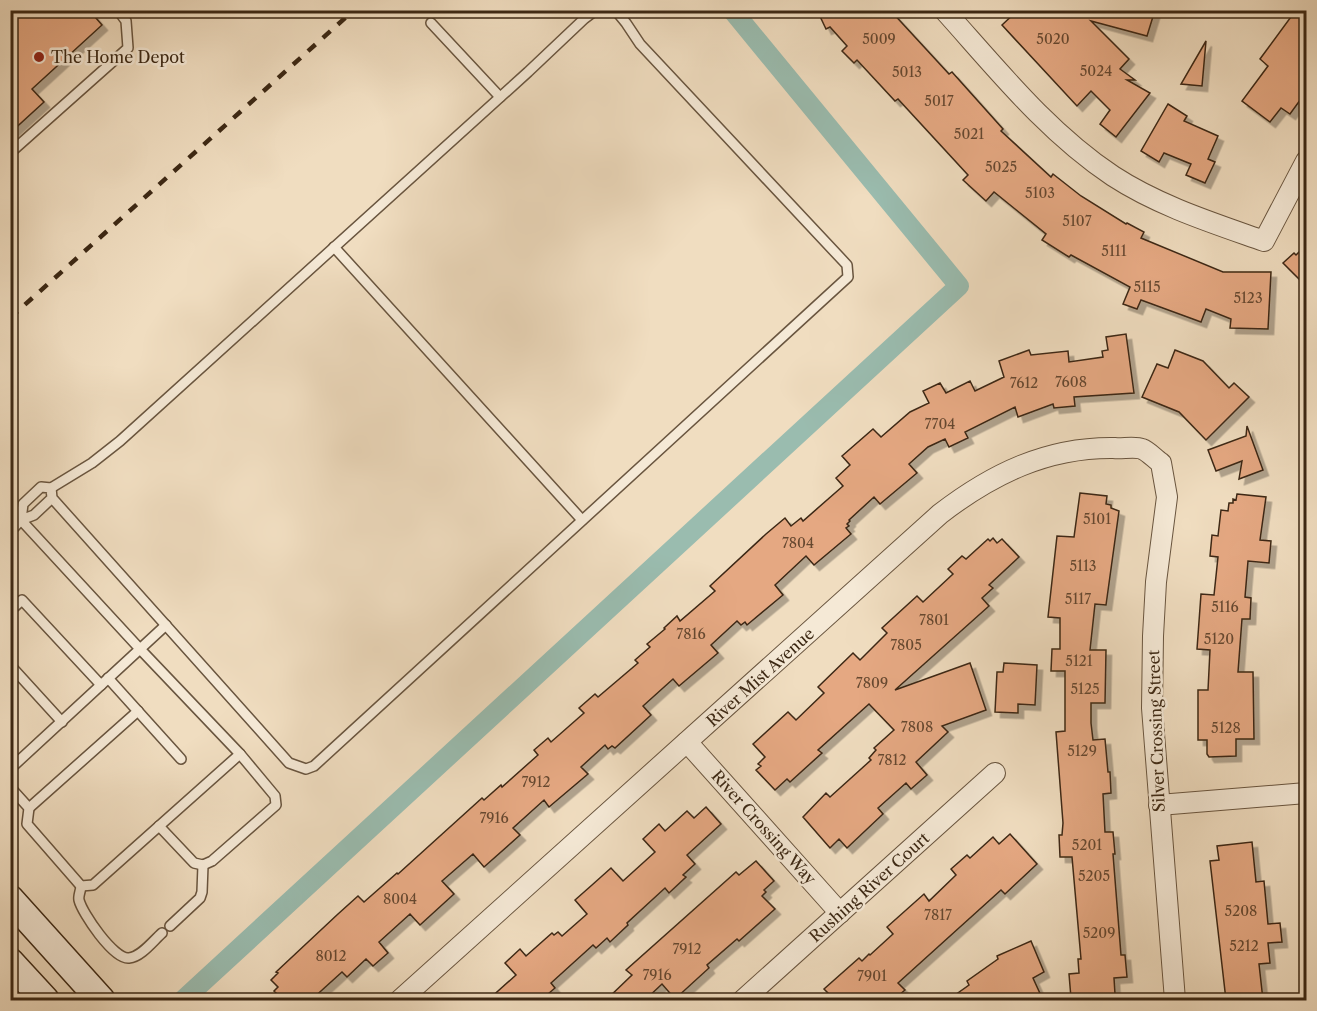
<svg xmlns="http://www.w3.org/2000/svg" width="1317" height="1011" font-family="'Libre Caslon Text',serif">
  <defs>
    <filter id="shadow"><feDropShadow dx="5.5" dy="5.5" stdDeviation="0" flood-color="#0004"/></filter>
  </defs>
  <rect width="100%" height="100%" fill="#f0ddc0"/>
  <filter id="stains"><feTurbulence type="fractalNoise" baseFrequency=".00333" numOctaves="4"/><feColorMatrix values="0 0 0 0 .2 0 0 0 0 .09 0 0 0 0 .02 0 0 0 .5 -.17"/></filter>
  <radialGradient id="worn" r=".72"><stop offset=".6" stop-color="#630" stop-opacity="0"/><stop offset="1" stop-color="#630" stop-opacity=".3"/></radialGradient>
  <g fill="none" stroke-linecap="round" stroke-linejoin="round">
    <path stroke="#9abcaf" stroke-width="20" d="M183,1000L959,286L732,10"/>
  </g>
  <g fill="#e5a882" stroke="#3c2814" stroke-width="1.5" filter="url(#shadow)">
    <path d="M10,10H89L102,25L32,89L44,102L10,133Z"/>
    <path d="M817,10H890L949,74L952,72L1003,129L1001,131L1051,177L1053,174L1081,196L1126,224L1127,223L1144,232L1141,238L1223,272H1271L1268,329L1230,328L1231,319L1206,309L1201,322L1141,300L1137,309L1123,304L1130,287L1071,255L1069,257L1042,240L1046,234L994,192L986,201L963,180L968,175L898,99L895,101L857,60L854,63L842,51L847,46L830,27L826,29Z"/>
    <path d="M1018,10H1155L1147,36L1091,21L1129,59L1120,69L1135,80H1127L1150,93L1116,137L1100,124L1110,110L1091,91L1077,106L1002,25Z"/>
    <path d="M1296,10H1306V92L1290,114L1281,108L1270,122L1242,101L1268,66L1260,59Z"/>
    <path d="M1206,41L1202,86L1181,84Z"/>
    <path d="M1168,104L1187,116L1184,121L1218,136L1208,159L1215,162L1205,183L1186,175L1191,164L1164,153L1159,162L1141,151Z"/>
    <path d="M1306,245V272L1299,279L1283,263L1294,253L1296,255Z"/>
    <path d="M1126,334L1134,393L1074,397L1075,406L1054,408L1053,404L1018,417L1015,407L965,432L968,438L949,447L945,439L928,447L909,464L917,473L880,504L874,497L849,520L850,521L847,524L849,526L846,528L851,534L814,565L806,556L775,585L783,595L747,625L745,622L741,625L737,621L711,645L718,653L679,686L673,679L643,706L651,715L615,748L612,746L608,749L605,745L581,767L588,774L549,807L544,800L513,828L520,835L484,867L473,854L442,881L454,894L420,925L410,914L379,942L388,953L373,966L366,959L347,977L342,972L311,1000H305L299,994L292,1000H283L274,991L278,987L271,980L278,973L276,972L338,914L358,896L364,902L397,873L398,874L482,798L484,800L501,785L502,787L538,755L534,750L548,738L551,742L584,713L579,708L595,694L598,697L638,663L635,660L650,647L647,644L665,629L664,628L677,616L680,621L715,591L710,586L766,534L785,518L791,526L801,518L803,521L843,486L836,478L850,465L842,456L873,429L881,437L910,412L929,403L923,391L940,383L946,393L970,381L975,391L1004,377L999,361L1029,350L1031,355L1068,351L1069,362L1103,357L1102,351L1108,350L1106,337Z"/>
    <path d="M1175,350L1203,361L1229,388L1234,383L1249,397L1206,440L1179,412L1142,397L1157,364L1168,368Z"/>
    <path d="M1247,426L1263,470L1239,479L1242,461L1216,471L1208,450L1246,436Z"/>
    <path d="M1080,493L1107,496L1106,504L1111,505V508L1119,511L1106,605L1095,604L1090,650H1106L1105,703H1091V723L1093,740L1105,739L1108,772H1110L1111,793L1103,794L1105,832H1113L1115,854H1113L1121,955H1125L1127,977L1114,978L1115,994L1071,998L1069,974L1079,973L1078,959H1081L1072,857H1060L1059,835H1062L1063,823L1056,732L1065,731V671H1051L1052,649H1060V618L1048,617L1057,536L1074,537Z"/>
    <path d="M1237,494L1266,497L1260,540L1271,541L1269,563L1248,561L1245,597L1251,598L1250,619H1242L1238,672H1253L1254,739H1236V756L1209,757L1207,754V740H1198V690H1208L1210,650L1197,649L1201,594L1214,595L1218,557L1210,556L1212,535L1218,536L1221,510L1228,511L1229,503H1233V499L1236,500Z"/>
    <path d="M993,538L997,543L1002,539L1019,557L989,585L993,588L982,598L989,606L895,690L970,663L986,710L942,726L948,732L916,762L927,775L911,789L906,783L878,808L883,814L847,848L839,839L830,848L803,817L826,793L830,797L871,760L869,758L876,750L874,748L894,730L869,704L818,750L822,753L790,782L787,779L775,790L756,770L761,766L758,764L765,757L753,744L788,712L796,720L824,693L818,687L853,653L860,660L887,633L882,628L917,596L923,602L953,574L948,569L962,556L966,559L988,539L990,541Z"/>
    <path d="M1004,663L1037,665L1035,705L1018,704V713L995,712L997,672H1003Z"/>
    <path d="M706,807L721,824L687,855L695,864L683,875L686,877L669,893L665,888L627,923L628,925L610,942L607,938L596,948L593,945L551,983L555,988L541,1000H488L516,975L505,963L520,949L526,956L552,933L554,935L558,932L562,936L587,914L575,900L592,885L611,868L623,881L655,852L643,839L659,824L665,831L687,811L694,818Z"/>
    <path d="M1010,834L1037,864L1005,894L1001,890L898,983L905,990L893,1000H835L824,989L859,958L862,961L869,954L870,955L893,934L887,927L924,894L929,901L956,875L951,869L967,855L970,858L993,837L999,844Z"/>
    <path d="M1252,842L1256,882L1264,881L1268,924L1280,923L1282,942L1268,943L1270,963L1259,964L1263,1000H1226L1210,861L1219,860L1217,846Z"/>
    <path d="M756,861L774,881L764,890L766,892L762,896L775,909L739,941L737,939L707,965L709,968L675,999L662,984L645,1000H606L632,975L626,970L736,872L739,875Z"/>
    <path d="M1031,941L1044,972L1033,978L1043,1000H948L969,985L967,981L998,959L997,956Z"/>
  </g>
  <g fill="none" stroke-linecap="round" stroke-linejoin="round">
    <defs>
      <g id="lane">
        <path d="M431,23L500,97"/>
        <path d="M10,153L128,48L126,21L118,10"/>
        <path d="M334,247L582,520"/>
        <path d="M51,488L92,463L120,441L528,72L584,19L596,10"/>
        <path d="M52,498L34,515L21,520L23,504L41,487L51,488L52,498L289,763L306,769L314,766L848,277L847,265L640,44L626,23L617,12L603,10"/>
        <path d="M10,532L21,520L140,649L10,769"/>
        <path d="M10,611L22,600L101,685"/>
        <path d="M10,665L62,722"/>
        <path d="M108,678L181,759"/>
        <path d="M10,787L29,808L27,824L81,886L93,885L240,754"/>
        <path d="M29,808L138,711"/>
        <path d="M159,826L194,863L203,865L212,861L276,805L275,796L240,754L140,649L166,625"/>
        <path d="M81,886C81,890 78,896 79,900C82,913 114,960 129,958C141,957 153,941 162,933"/>
        <path d="M170,926L200,898L202,892L203,865"/>
      </g>
      <g id="street">
        <path d="M944,10C997,69 1047,132 1113,176C1159,206 1213,223 1264,241L1306,161"/>
        <path d="M687,742L840,913"/>
        <path d="M1159,805L1306,793"/>
        <path d="M400,1000L940,514C992,474 1047,447 1114,448C1122,449 1135,446 1142,449C1148,451 1155,459 1161,463L1167,497L1156,582L1153,636L1152,708L1175,1000"/>
        <path d="M743,1000L995,773"/>
      </g>
      <g id="secondary">
        <path d="M10,899L101,1000"/>
        <path d="M10,962L45,1000"/>
      </g>
    </defs>
    <use href="#lane" stroke="#69553f" stroke-width="12"/>
    <use href="#street" stroke="#69553f" stroke-width="22"/>
    <use href="#secondary" stroke="#3c2814" stroke-width="30"/>
    <use href="#lane" stroke="#f5e9d6" stroke-width="9"/>
    <use href="#street" stroke="#f5e9d6" stroke-width="20"/>
    <use href="#secondary" stroke="#f5e9d6" stroke-width="27"/>
    <path stroke="#3c2814" stroke-width="4.5" stroke-dasharray="10 10" stroke-linecap="butt" d="M10,318L354,10"/>
  </g>
  <circle fill="#8f2418" stroke="#f5e9d6" stroke-width="2" cx="39" cy="57" r="6"/>
  <g text-anchor="middle" stroke-width="5" stroke-linejoin="round" paint-order="stroke">
    <g font-size="14" fill="#664830">
      <text x="879" y="44">5009</text>
      <text x="1053" y="44">5020</text>
      <text x="1096" y="76">5024</text>
      <text x="907" y="77">5013</text>
      <text x="939" y="106">5017</text>
      <text x="969" y="139">5021</text>
      <text x="1001" y="172">5025</text>
      <text x="1040" y="198">5103</text>
      <text x="1077" y="226">5107</text>
      <text x="1114" y="256">5111</text>
      <text x="1147" y="292">5115</text>
      <text x="1248" y="303">5123</text>
      <text x="1071" y="387">7608</text>
      <text x="1024" y="388">7612</text>
      <text x="940" y="429">7704</text>
      <text x="1097" y="524">5101</text>
      <text x="798" y="548">7804</text>
      <text x="1083" y="571">5113</text>
      <text x="1078" y="604">5117</text>
      <text x="1225" y="612">5116</text>
      <text x="934" y="625">7801</text>
      <text x="691" y="639">7816</text>
      <text x="1219" y="644">5120</text>
      <text x="906" y="650">7805</text>
      <text x="1079" y="666">5121</text>
      <text x="872" y="688">7809</text>
      <text x="1085" y="694">5125</text>
      <text x="917" y="732">7808</text>
      <text x="1226" y="733">5128</text>
      <text x="1082" y="756">5129</text>
      <text x="892" y="765">7812</text>
      <text x="536" y="787">7912</text>
      <text x="494" y="823">7916</text>
      <text x="1087" y="850">5201</text>
      <text x="1094" y="881">5205</text>
      <text x="400" y="904">8004</text>
      <text x="1241" y="916">5208</text>
      <text x="938" y="920">7817</text>
      <text x="1099" y="938">5209</text>
      <text x="1244" y="951">5212</text>
      <text x="687" y="954">7912</text>
      <text x="331" y="961">8012</text>
      <text x="657" y="980">7916</text>
      <text x="872" y="981">7901</text>
    </g>
    <g font-size="16" fill="#3c2814" stroke="#f5e9d6" text-anchor="start">
      <text x="51" y="63">The Home Depot</text>
    </g>
    <g font-size="16" fill="#3c2814" stroke="#f5e9d6">
      <text transform="translate(760 677) rotate(-42)" y="6">River Mist Avenue</text>
      <text transform="translate(1156 731) rotate(-92)" y="6">Silver Crossing Street</text>
      <text transform="translate(764 827) rotate(48)" y="6">River Crossing Way</text>
      <text transform="translate(869 887) rotate(-42)" y="6">Rushing River Court</text>
    </g>
  </g>
  <rect width="1317" height="1011" fill="none" stroke="#f0ddc0" stroke-width="36"/>
  <rect x="12" y="12" width="1293" height="987" fill="none" stroke="#3c2814" stroke-width="3"/>
  <rect x="18" y="18" width="1281" height="975" fill="none" stroke="#3c2814" stroke-width="1.5"/>
  <rect width="100%" height="100%" filter="url(#stains)"/>
  <rect width="100%" height="100%" fill="url(#worn)"/>
</svg>
